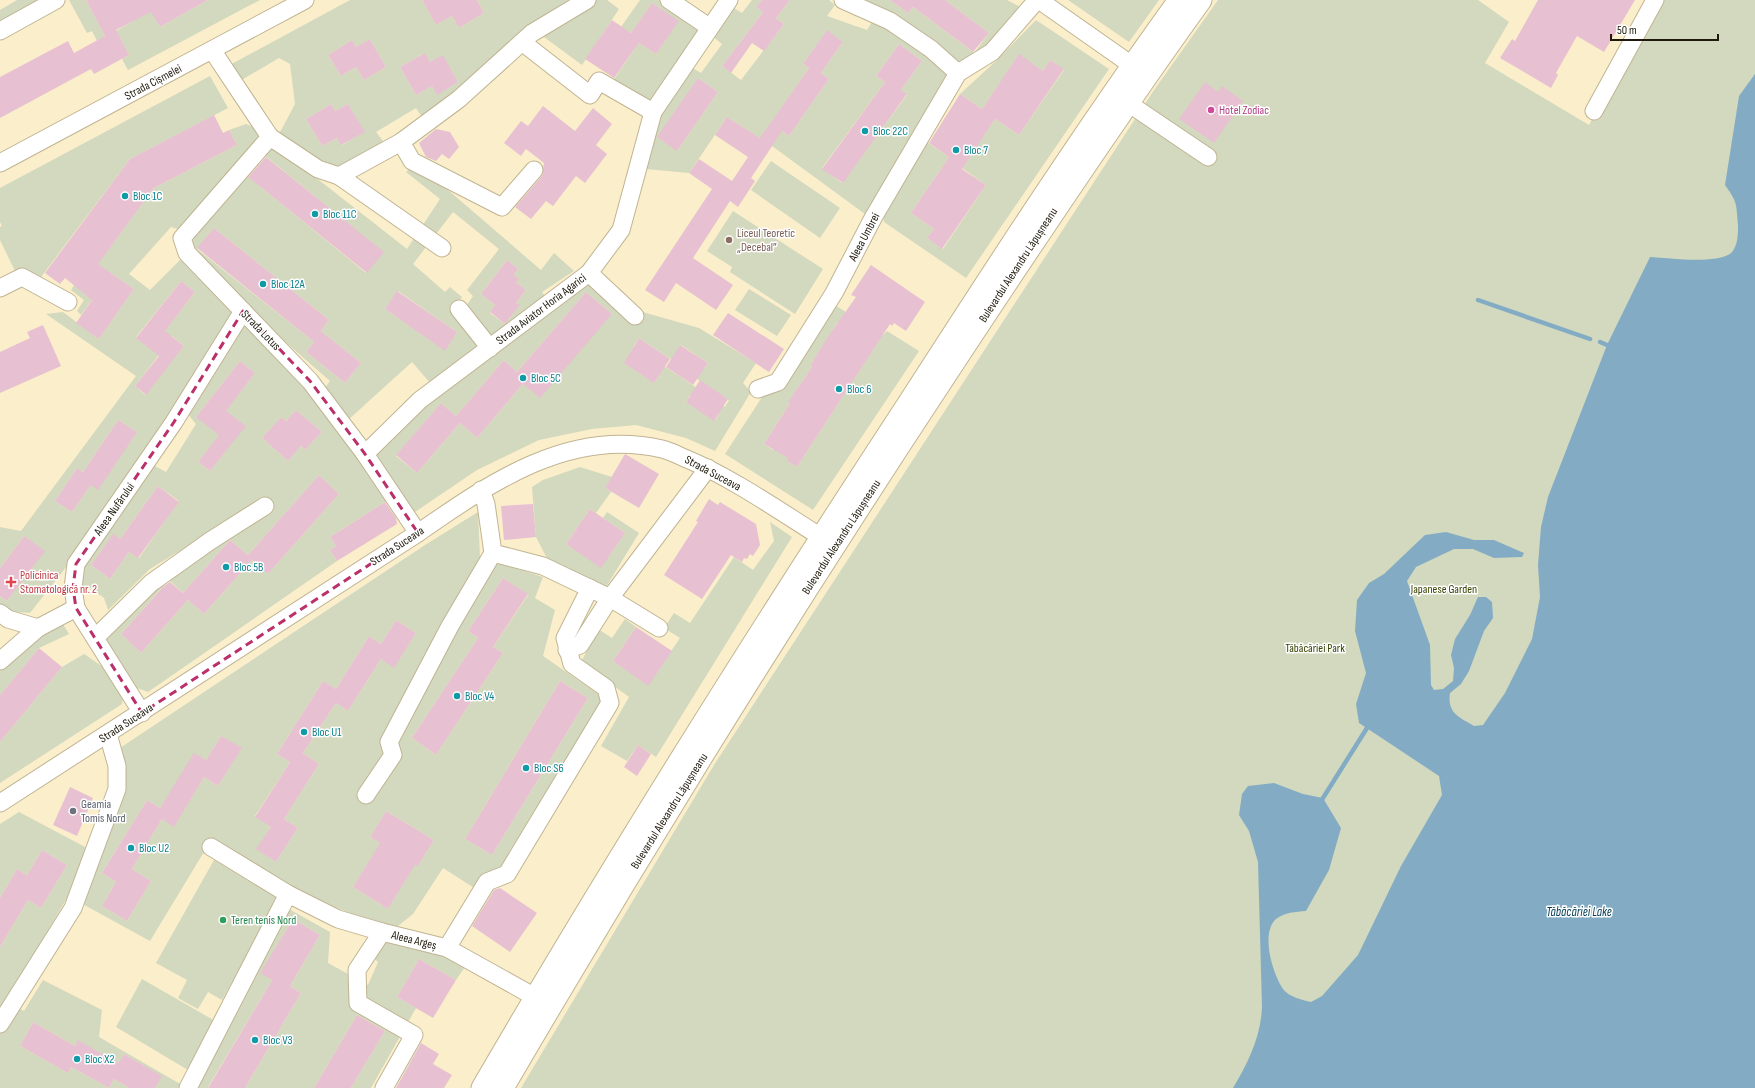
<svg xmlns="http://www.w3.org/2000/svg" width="1755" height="1088" font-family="'Sofia Sans Condensed',sans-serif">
  <rect width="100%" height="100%" fill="#fbeecb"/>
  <g fill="#d2d9be" fill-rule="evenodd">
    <path d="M17,0H46L0,25V10Z"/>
    <path d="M69,0H86L105,36L97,41L92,31L87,33Z"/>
    <path d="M121,0H145L160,27L208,0H260L128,70L122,59L129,55L116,31L133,21Z"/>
    <path d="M350,0H422L436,25L452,16L459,28L484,13L477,0H569L519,33L457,95L422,117L416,108L376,132L383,141L336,171L278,136L295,104L290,64L279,58L238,82L228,66ZM370,39L386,67L364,80L356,67L341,76L328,55L352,40L356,47ZM425,53L430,62L443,56L458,82L437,94L432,86L416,95L400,67ZM331,104L335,111L348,104L364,132L342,145L337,138L322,146L306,119Z"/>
    <path d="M595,0H607L619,9L582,65L540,34Z"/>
    <path d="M640,0H662L704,30L652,106L614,79L639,43L656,54L678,21L652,3L631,33L621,27Z"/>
    <path d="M752,0H762L756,7L763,12L722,66L741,80L784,24L776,18L790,0H829L835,5L827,16L867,30L874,19L952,73L865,214L772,146L727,117L689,173L646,169L657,116L689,66L701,73L722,44L712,36L732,7L742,13ZM827,31L843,42L821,73L829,79L789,136L771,123L809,68L803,64ZM899,44L922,61L901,90L907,95L842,183L822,168L885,82L876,76ZM698,78L718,92L677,151Z"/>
    <path d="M865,0H890L908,13L913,7L974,53L989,33L945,0H1007L1026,10L990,49L962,66Z"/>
    <path d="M1068,0H1159L1129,42Z"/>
    <path d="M1218,0H1478L1509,22L1485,63L1589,125L1660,0H1755V1088H521L714,765L1152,93Z"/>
    <path d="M1036,20L1109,69L966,278L884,222L882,209L927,142L949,157L911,213L934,229L927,238L943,249L986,185L962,168L995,119L1019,135L1064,70L1050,60L1043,71L1019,55L982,109L960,94L997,60Z"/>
    <path d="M210,76L228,108L130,159L41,277L17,275L0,240V227L2,226L0,222V188Z"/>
    <path d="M246,124L256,128L260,136L184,231L171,227L129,274L150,290L183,257L238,313L74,557L30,613L4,611L0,608V596L7,601L44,551L24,536L0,568V527L21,531L136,376L46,314L63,312L99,339L134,289L111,273L81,315L77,311L84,300L71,290L74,285L79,289L154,188L237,145L229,130ZM181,281L195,292L160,337L172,336L184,346L145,395L135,386L162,351L136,337ZM118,420L137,432L91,485L72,512L55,501L77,468L83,472Z"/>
    <path d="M273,144L407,249L440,199L406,172L413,166L434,178L541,270L554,253L574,271L542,292L547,299L490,344L464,309L473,296L467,290L499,249L453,212L413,264L445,292L450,287L462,297L453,310L481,347L432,385L412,362L348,420L324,389L330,381L259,319L192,251L194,235L246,175L366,273L383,252L263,154ZM214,228L329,320L321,331L361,363L345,383L306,352L314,342L197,249ZM507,260L518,269L514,275L518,279L516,282L526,290L516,303L519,306L505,324L490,313L495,305L481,294ZM398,291L457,332L445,350L385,309Z"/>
    <path d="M771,161L840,208L820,238L751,190Z"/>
    <path d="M733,211L823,269L795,314L730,272L732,267L707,251Z"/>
    <path d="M589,278L639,311L699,328L756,363L743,383L751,392L715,451L686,438L636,425L592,429L539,440L477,470L412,514L371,453L425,402ZM586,292L612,314L523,384L477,438L460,423L417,473L396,456L441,403L456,416L504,360L517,372ZM639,338L675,362L676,352L681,345L708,363L704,369L694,377L729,400L725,407L721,404L716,411L719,414L715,420L686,402L690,395L694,398L700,390L661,364L656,371L660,374L654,383L640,351L633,347Z"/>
    <path d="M749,289L791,315L777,336L735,310Z"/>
    <path d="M833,304L846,312L839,323H837L810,366L812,367L789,401L790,403L764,444L773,450L778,445L791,454L787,461L797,467L882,336L887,331L919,351L813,510L725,454L764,394Z"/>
    <path d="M243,325L308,386L388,500L330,537L336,546L330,550L337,561L148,692L137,688L104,637L154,587L262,500L150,569L108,610L104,598L90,588L83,595L82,565L153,465L166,472L196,424L187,413ZM240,361L255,373L221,417H234L245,426L210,471L198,462L224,429L196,417ZM296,410L322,432L305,450L301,446L288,461L262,438L281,417L286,421ZM319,475L339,494L268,574L252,560L204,614L188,600L141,653L121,634L169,580L183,593L230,540L248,555ZM158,486L179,501L139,558L129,552L110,579L91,565L113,535L120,539Z"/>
    <path d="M580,467L612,477L605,488L611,492L596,513L590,509L566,544L601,567L625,533L603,518L607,512L639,533L606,587L551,566L536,537L532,487L543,480Z"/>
    <path d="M478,512L480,557L543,577L535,598L555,610L543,656L601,696L603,708L501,870L479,891L443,868L413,914L398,926L380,925L288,888L210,842L150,941L68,896L7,1001L24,1011L43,980L102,1010L99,1037L182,1085L181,1088H155L161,1076L124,1054L118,1063L78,1041L75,1046L33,1022L20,1046L68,1073L71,1067L109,1088H0V947L28,900L41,908L67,865L42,850L27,875L17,869L0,898V824L19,812L87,848L109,794L108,756L425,545ZM503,578L528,595L493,647L503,653L436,755L412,738L478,638L468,631ZM396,620L416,633L394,667L381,659L348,711L336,703L303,753L319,764L284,819L298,828L276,862L257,849L271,827L255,816L290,762L277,754L323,681L336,689L369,636L381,644ZM560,681L588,698L492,855L465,839ZM221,736L241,749L218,786L204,777L174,826L162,819L132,869L151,881L127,921L102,906L116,882L102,873L147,800L160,808L206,760ZM386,811L434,840L418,866L370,837ZM375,852L409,874L388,909L353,887Z"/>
    <path d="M770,522L792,537L656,757L638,745L627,761L601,746L629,697L581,662L598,629L612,638L625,619L636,627L613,661L648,685L680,638L664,628L674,613L690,623L734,557L753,570L774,541Z"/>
    <path d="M61,621L69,634L39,648L0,695V666Z"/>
    <path d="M84,654L103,667L123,698L122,704L0,783V742L62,667Z"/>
    <path d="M214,860L279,897L222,1000L208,992L198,1009L178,998L187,980L156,963Z"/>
    <path d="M287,908L330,932L328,963L368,985L378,962L369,954L378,937L446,952L467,964L456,980L419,959L397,997L416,1008L371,1088H351L385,1031L357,1015L314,1088H245L301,993L290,986L320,935L293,919L261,973L272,980L208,1087L210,1088H195Z"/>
    <path d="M142,979L215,1021L188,1070L116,1027Z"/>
    <path d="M114,1079L129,1088H109Z"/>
  </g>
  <path fill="#83acc4" d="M1755,74V1088H1233C1248,1063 1261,1036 1262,1007L1258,862L1249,831L1239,815L1242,794L1248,786L1274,783L1303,794L1323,798L1341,828L1329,870L1306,911C1295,912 1285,912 1276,919C1260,933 1273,975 1283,989C1289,997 1302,1000 1311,1002L1322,996L1358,955L1401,866L1442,795L1439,776L1359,723L1356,704L1366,673L1355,631L1357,600L1369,583L1384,574L1425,535L1446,532L1474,540H1494L1524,553L1522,557L1494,558L1473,549H1454L1416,567L1407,581L1430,645L1431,685L1434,690L1443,689L1453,681L1454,668L1451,655L1455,639L1470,615L1478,597H1486L1492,602L1493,618L1484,631L1469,671L1461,684L1450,693C1447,713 1459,717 1474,726L1483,725L1505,693L1532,639L1540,597L1538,565L1541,527L1548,497L1607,345L1650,257C1668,258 1720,265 1732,252C1738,245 1738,234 1738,225C1736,204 1738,203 1725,185L1739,96Z"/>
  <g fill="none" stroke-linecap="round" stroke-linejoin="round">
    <g stroke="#83acc4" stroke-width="4.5">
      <path d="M1478,300L1590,339"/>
      <path d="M1600,342L1607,345"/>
      <path d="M1323,798L1367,728"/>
    </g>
  </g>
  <g fill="#e7c1d1">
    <path d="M86,0H208L160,27L151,12L116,30L129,55L94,74L91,69L0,118V77L68,41L74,53L105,36Z"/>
    <path d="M422,0H477L484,13L459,28L452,16L436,25Z"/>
    <path d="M762,0H790L776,18L784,24L764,51L752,43L731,73L722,66L763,12L756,7Z"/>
    <path d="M890,0H945L989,33L973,52L913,7L908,13Z"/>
    <path d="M1538,0H1635L1604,52L1577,36L1556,73L1558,75L1551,88L1500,58L1512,39L1515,41Z"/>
    <path d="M652,3L679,21L656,54L639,43L614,78L585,59L612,20L631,33Z"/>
    <path d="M827,30L843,42L821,73L829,79L789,136L782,131L751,178L755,181L738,207L730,201L693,258L733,285L716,310L676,283L664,302L645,290L712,189L689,173L699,159L732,181L748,157L715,135L727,117L760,138L809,68L803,64Z"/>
    <path d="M370,39L386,67L364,80L356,67L341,76L328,55L352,40L356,47Z"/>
    <path d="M899,44L922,61L901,90L907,94L843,183L822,169L885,82L876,76Z"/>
    <path d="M425,53L430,62L443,55L458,82L437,95L432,86L416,95L400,67Z"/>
    <path d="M1019,54L1043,71L1050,60L1064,69L1019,135L995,119L962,169L986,185L942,249L927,238L934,229L911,213L949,157L929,143L960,94L982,109Z"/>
    <path d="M698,78L718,92L677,151L657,137Z"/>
    <path d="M1205,82L1218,92L1222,86L1243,101L1214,143L1179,119Z"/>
    <path d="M331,104L335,111L348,104L365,132L341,145L337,138L322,146L306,119Z"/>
    <path d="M543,106L575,131L593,108L612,124L596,145L607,154L585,183L576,176L553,206L546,201L531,219L515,207L542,176L544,163L526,149L521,156L504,143L521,121L528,126Z"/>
    <path d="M214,115L223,133L229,130L237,145L154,188L98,264L134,289L99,339L76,323L92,300L65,278L60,284L45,273L130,159Z"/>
    <path d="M436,129L450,132L459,147L449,159L442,154L436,161L426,157L419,143Z"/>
    <path d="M266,157L384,252L367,273L248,177Z"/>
    <path d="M214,228L329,320L321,331L361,363L345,383L306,352L314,342L197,248Z"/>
    <path d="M507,260L518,269L514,275L519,279L516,282L526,290L516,303L520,305L505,324L490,312L495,305L481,294Z"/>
    <path d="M871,265L925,302L906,331L894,323L892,326L890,324L797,467L787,461L788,458L764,444L790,403L788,402L812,367L810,366L829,335L856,297L851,295Z"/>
    <path d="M181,281L195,292L165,331L184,346L146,395L135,386L159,356L136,338Z"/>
    <path d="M397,291L457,332L445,351L385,309Z"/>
    <path d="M586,292L612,314L540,398L523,384L477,438L460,423L417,473L396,455L441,403L456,416L504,360L517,372Z"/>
    <path d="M728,313L784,349L769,372L713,335Z"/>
    <path d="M43,325L61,366L0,393V352L30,338L27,332Z"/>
    <path d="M639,338L670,359L654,383L624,363Z"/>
    <path d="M680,345L708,363L693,385L666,367Z"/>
    <path d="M240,361L255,373L226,411L246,426L210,471L198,462L219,435L196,417Z"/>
    <path d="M700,380L728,399L714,421L686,402Z"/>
    <path d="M296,410L322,432L305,450L301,446L288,461L262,438L281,417L286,421Z"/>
    <path d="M118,420L137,432L98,490L91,485L72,512L55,501L77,468L83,472Z"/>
    <path d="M625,454L659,474L639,508L605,488Z"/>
    <path d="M319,475L339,494L268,574L252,560L204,614L188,600L141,653L121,634L163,587L170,582L183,593L230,540L248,555Z"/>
    <path d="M158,486L179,502L138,558L129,552L110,579L91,565L113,534L120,539Z"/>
    <path d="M709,499L718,505L720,502L756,524L760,545L753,556L750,554L747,559L744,558L742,562L731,555L702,599L664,575L698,522L696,521Z"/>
    <path d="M385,502L396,518L397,524L337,561L330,550L336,546L330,537Z"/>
    <path d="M533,504L536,537L504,540L501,506Z"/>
    <path d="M590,509L625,533L601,568L566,544Z"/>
    <path d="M24,536L45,551L7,601L0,596V568Z"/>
    <path d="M503,578L528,594L493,647L503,653L436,755L412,738L478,638L468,631Z"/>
    <path d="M396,620L416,633L394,668L381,659L348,711L336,703L303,753L319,764L284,819L298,828L276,862L256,849L271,827L255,817L290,762L277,754L323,681L336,689L369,636L381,644Z"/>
    <path d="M636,627L672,651L648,686L613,661Z"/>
    <path d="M39,648L62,667L0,742V695Z"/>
    <path d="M560,681L588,698L492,855L465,839Z"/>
    <path d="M221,736L242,748L218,786L204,777L174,827L162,819L132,869L151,881L127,921L102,906L116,882L102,873L147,800L160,808L194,753L206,760Z"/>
    <path d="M638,745L651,754L637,776L624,767Z"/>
    <path d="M70,787L93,798L77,836L53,825Z"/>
    <path d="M386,811L434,840L418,866L415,865L388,909L353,887L380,843L370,837Z"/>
    <path d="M42,850L67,865L41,908L28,900L0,947V898L17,869L27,875Z"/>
    <path d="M500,888L537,913L510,952L472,926L494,890Z"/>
    <path d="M293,919L320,935L290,986L301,993L245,1088H208L272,980L260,973Z"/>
    <path d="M419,959L456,980L433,1018L397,997Z"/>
    <path d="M357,1015L385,1031L351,1088H314Z"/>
    <path d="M33,1022L75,1046L78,1040L118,1063L124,1054L162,1076L155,1088H129L114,1079L109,1088L71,1067L68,1073L20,1046Z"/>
    <path d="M421,1043L439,1054L433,1064L452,1075L444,1088H396Z"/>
  </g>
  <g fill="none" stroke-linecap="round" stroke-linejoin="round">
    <defs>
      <g id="minor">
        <path d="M669,0L709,27"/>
        <path d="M843,0L890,21L931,49L958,73"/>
        <path d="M1039,0L1133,66"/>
        <path d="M0,31L56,0"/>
        <path d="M522,42L590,95L599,81L653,112"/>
        <path d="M212,50L270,137L318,169L339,176L401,142L459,99L532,33L587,0"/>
        <path d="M1128,103L1208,157"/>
        <path d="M1594,111L1655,0"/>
        <path d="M270,137L182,238L187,253L310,381L365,454L418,533"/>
        <path d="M401,142L412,161L502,207L534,170"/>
        <path d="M0,163L305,0"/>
        <path d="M339,176L442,248"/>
        <path d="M589,273L635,316"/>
        <path d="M0,288L22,277L68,302"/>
        <path d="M459,309L490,348"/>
        <path d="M758,389L778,382L834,293L873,218L958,73L992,52L1037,0"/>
        <path d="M365,454L420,400L589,273L621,230L653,112L729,0"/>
        <path d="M481,490L486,504L493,553L543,566L610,598L659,628"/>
        <path d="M0,613L8,619L38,628L76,608"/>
        <path d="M95,638L151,583L210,541L265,506"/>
        <path d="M567,650L580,645L610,598L708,468"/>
        <path d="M0,661L38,628"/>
        <path d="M142,713L76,608L73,588L76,564L174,422L243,311"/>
        <path d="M366,795L393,755L389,742L450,626L493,553"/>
        <path d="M0,803L418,533C490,483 570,427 662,449C671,451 679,456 687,459C734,479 778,510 821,537"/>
        <path d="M211,847L288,894L338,919L382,932L447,948L535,997"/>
        <path d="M382,932L357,970L358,1003L414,1035L384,1088"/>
        <path d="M447,948L487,882L507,874L610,703L606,688L572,664L565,638L590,588"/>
        <path d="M0,1024L73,908L117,789V766L108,734"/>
        <path d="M188,1088L288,894"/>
      </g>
      <g id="major">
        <path d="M482,1088C618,854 763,625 911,399C998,264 1085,130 1179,0"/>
        <path d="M503,1088C643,848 789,613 942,381C1026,253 1111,125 1201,0"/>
      </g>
    </defs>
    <use href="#minor" stroke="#c0b492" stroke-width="19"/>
    <use href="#major" stroke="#c0b492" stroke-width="23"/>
    <use href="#minor" stroke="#fff" stroke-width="17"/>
    <use href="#major" stroke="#fff" stroke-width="21"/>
  </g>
  <path fill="none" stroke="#bb306a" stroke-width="3" stroke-dasharray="8 5" stroke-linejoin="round" d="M243,311L310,381L365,454L418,533L142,713L76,608L73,588L76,564L174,422Z"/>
  <circle fill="#d1479c" stroke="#fff" stroke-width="1.5" cx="1211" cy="110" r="4"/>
  <g fill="#0f9aa8" stroke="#fff" stroke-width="1.5">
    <circle cx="865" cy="131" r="4"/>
    <circle cx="956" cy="150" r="4"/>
    <circle cx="125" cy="196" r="4"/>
    <circle cx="315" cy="214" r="4"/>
    <circle cx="263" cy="284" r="4"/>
    <circle cx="523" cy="378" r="4"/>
    <circle cx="839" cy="389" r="4"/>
    <circle cx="226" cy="567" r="4"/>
    <circle cx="457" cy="696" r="4"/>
    <circle cx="304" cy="732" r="4"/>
    <circle cx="526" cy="768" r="4"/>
    <circle cx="131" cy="848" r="4"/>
    <circle cx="255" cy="1040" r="4"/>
    <circle cx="77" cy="1059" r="4"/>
  </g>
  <circle fill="#8d6e63" stroke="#fff" stroke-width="1.5" cx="729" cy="240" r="4"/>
  <path fill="#e0444e" stroke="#fff" stroke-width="1.5" d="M9 576h4v4h4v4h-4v4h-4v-4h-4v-4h4z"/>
  <circle fill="#6b7280" stroke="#fff" stroke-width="1.5" cx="73" cy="811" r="4"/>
  <circle fill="#2e9e5b" stroke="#fff" stroke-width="1.5" cx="223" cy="920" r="4"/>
  <g text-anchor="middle" stroke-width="3" stroke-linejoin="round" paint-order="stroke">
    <g font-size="12" fill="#1e190c" stroke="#fff">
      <text transform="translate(153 82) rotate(-28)" y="4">Strada Cișmelei</text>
      <text transform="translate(864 237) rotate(-62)" y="4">Aleea Umbrei</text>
      <text transform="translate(1018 265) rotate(-57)" y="4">Bulevardul Alexandru Lăpușneanu</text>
      <text transform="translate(541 309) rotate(-37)" y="4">Strada Aviator Horia Agarici</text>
      <text transform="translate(261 330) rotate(46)" y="4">Strada Lotus</text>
      <text transform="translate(713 473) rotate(28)" y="4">Strada Suceava</text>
      <text transform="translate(114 509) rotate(-55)" y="4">Aleea Nufărului</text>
      <text transform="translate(841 537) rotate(-57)" y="4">Bulevardul Alexandru Lăpușneanu</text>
      <text transform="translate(397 546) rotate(-33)" y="4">Strada Suceava</text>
      <text transform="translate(126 723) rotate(-33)" y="4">Strada Suceava</text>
      <text transform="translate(669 811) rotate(-58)" y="4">Bulevardul Alexandru Lăpușneanu</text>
      <text transform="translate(414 940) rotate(14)" y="4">Aleea Argeș</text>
    </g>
    <g font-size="12" fill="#b23c85" stroke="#fff" text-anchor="start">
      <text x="1219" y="114">Hotel Zodiac</text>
    </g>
    <g font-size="12" fill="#0d838f" stroke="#fff" text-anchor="start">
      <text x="873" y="135">Bloc 22C</text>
      <text x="964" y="154">Bloc 7</text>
      <text x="133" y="200">Bloc 1C</text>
      <text x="323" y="218">Bloc 11C</text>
      <text x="271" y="288">Bloc 12A</text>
      <text x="531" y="382">Bloc 5C</text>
      <text x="847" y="393">Bloc 6</text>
      <text x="234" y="571">Bloc 5B</text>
      <text x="465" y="700">Bloc V4</text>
      <text x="312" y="736">Bloc U1</text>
      <text x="534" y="772">Bloc S6</text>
      <text x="139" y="852">Bloc U2</text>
      <text x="263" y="1044">Bloc V3</text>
      <text x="85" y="1063">Bloc X2</text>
    </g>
    <g font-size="12" fill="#785e54" stroke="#fff" text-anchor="start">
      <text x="737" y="237">Liceul Teoretic<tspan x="737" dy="14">„Decebal”</tspan></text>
    </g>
    <g font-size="12" fill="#be3a42" stroke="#fff" text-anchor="start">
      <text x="20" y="579">Policinica<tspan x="20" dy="14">Stomatologică nr. 2</tspan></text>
    </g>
    <g font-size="12" fill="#374100" stroke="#fff">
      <text x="1444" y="593">Japanese Garden</text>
      <text x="1315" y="652">Tăbăcăriei Park</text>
    </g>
    <g font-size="12" fill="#5b616d" stroke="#fff" text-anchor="start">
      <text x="81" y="808">Geamia<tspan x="81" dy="14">Tomis Nord</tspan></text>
    </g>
    <g font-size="12" fill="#27864d" stroke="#fff" text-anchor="start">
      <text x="231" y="924">Teren tenis Nord</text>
    </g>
    <g font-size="13" font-style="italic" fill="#09415a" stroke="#fff">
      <text x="1579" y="916">Tăbăcăriei Lake</text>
    </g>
  </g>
  <path d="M1611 34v6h107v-6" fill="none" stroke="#1e190c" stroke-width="2"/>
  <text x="1617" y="34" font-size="12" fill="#1e190c" stroke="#ffffff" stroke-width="3" paint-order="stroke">50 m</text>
</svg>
